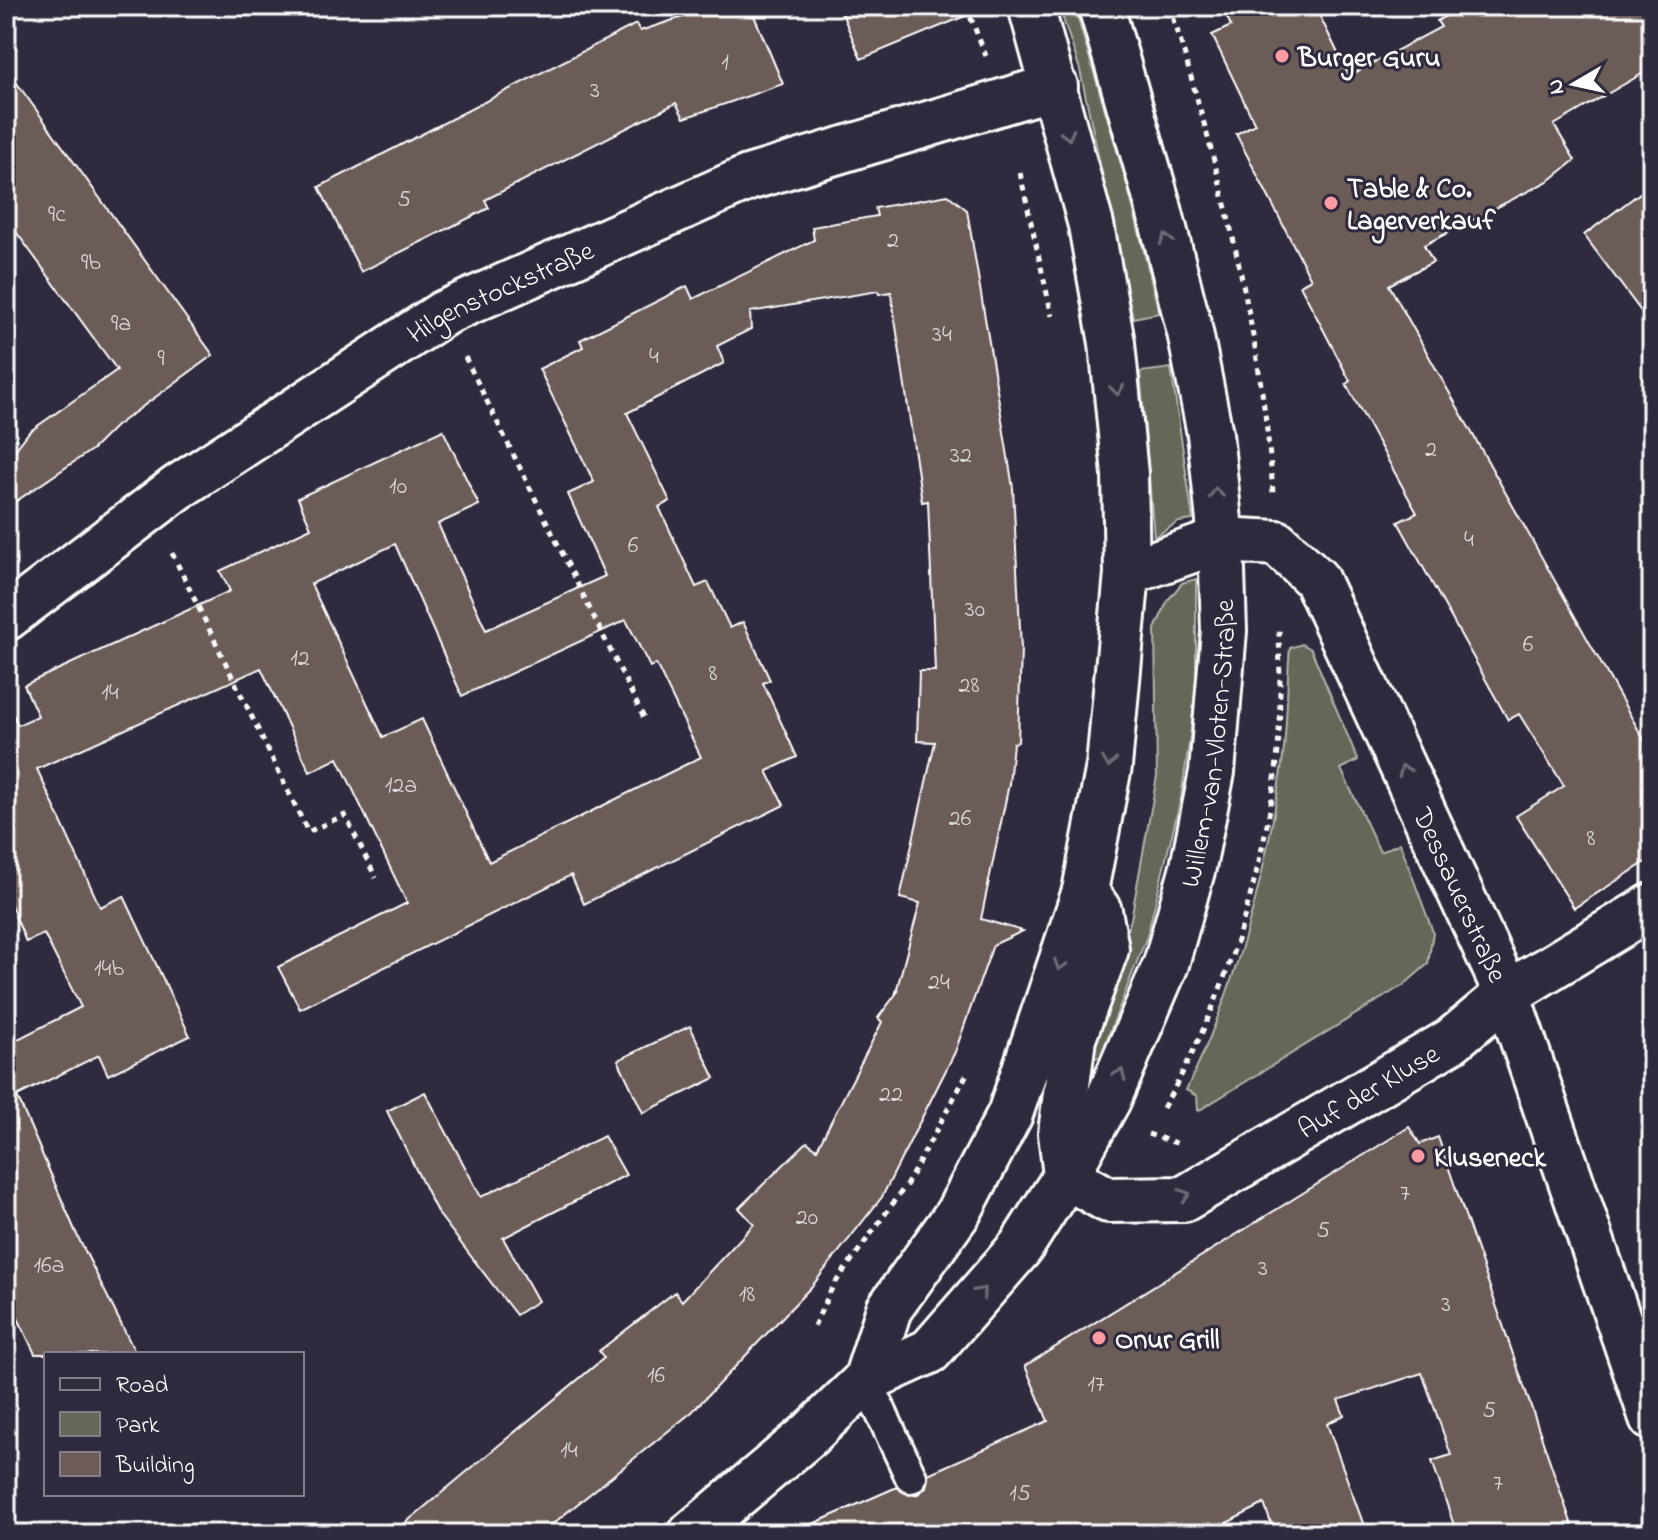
<svg xmlns="http://www.w3.org/2000/svg" width="1658" height="1540" font-family="'Indie Flower',sans-serif">
  <rect width="100%" height="100%" fill="#2f2a3d"/>
  <filter id="ink" filterUnits="userSpaceOnUse"><feTurbulence type="fractalNoise" baseFrequency=".0125" numOctaves="2"/><feDisplacementMap in="SourceGraphic" scale="16" xChannelSelector="R" yChannelSelector="G"/><feConvolveMatrix kernelMatrix="1 2 1 2 8 2 1 2 1" color-interpolation-filters="sRGB"/></filter>
  <g filter="url(#ink)">
    <g fill="#656859" stroke="#b2b4ac" stroke-width="2">
      <path d="M1059,6H1074L1128,187L1159,313L1133,318L1080,70Z"/>
      <path d="M1171,368L1193,520L1179,522L1154,537L1140,372Z"/>
      <path d="M1196,579V696L1181,798L1147,936L1100,1057L1095,1058L1090,1054L1091,1045L1131,919L1157,776L1155,629L1168,600L1182,583Z"/>
      <path d="M1302,644L1311,649L1358,760L1341,769L1380,852L1400,843L1433,932L1428,964L1405,984L1198,1111L1197,1096L1186,1090C1236,988 1266,876 1282,764C1288,726 1286,686 1290,648Z"/>
    </g>
    <g fill="#6c5b59" stroke="#fff" stroke-width="2" fill-rule="evenodd">
      <path d="M716,6H750L783,84L684,118L676,103L485,200L489,208L361,272L319,187L636,24L640,31Z"/>
      <path d="M839,6H987V7L861,59Z"/>
      <path d="M1222,6H1315L1349,76L1441,27L1437,21L1463,6H1652V68L1554,125L1575,160L1550,180L1424,245L1433,262L1389,285L1652,754V858L1574,908L1516,816L1564,786L1519,714L1508,720L1398,522L1417,513L1346,384L1350,381L1300,285L1311,279L1236,134L1255,124L1212,35L1231,26Z"/>
      <path d="M6,68L213,355L116,426L93,449L6,508V462L29,432L117,370L6,218Z"/>
      <path d="M1652,184V326L1584,235Z"/>
      <path d="M948,195L967,210L1002,420L1013,488L1021,649L1018,742L1013,743L1009,784L981,919L1023,931L993,945L955,1052L882,1197L812,1286L692,1412L540,1534H392L604,1358L599,1351L675,1292L682,1301L754,1224L739,1208L807,1142L817,1149L882,1022L878,1018L899,990L896,992L920,903L900,898L935,742L917,741L919,671H935L928,501L922,502L891,292L879,294L878,291L750,312L751,329L717,346L724,363L627,413L670,501L659,507L696,587L708,582L730,628L743,622L770,680L763,683L797,757L767,771L784,805L584,904L571,875L300,1009L278,967L407,903L338,758L310,772L261,668L37,769L100,907L124,896L190,1036L108,1075L99,1055L17,1096L77,1235L136,1354H35L6,1293V1045L81,1007L44,934L26,942L6,893V700L18,725L38,716L24,685L230,591L220,571L311,528L298,498L443,430L479,505L438,524L486,630L605,576L568,494L594,482L539,369L583,347L580,340L687,286L693,299L814,240L812,227L877,216L875,208ZM395,544L462,696L626,620L650,667L656,664L701,757L489,862L422,719L383,737L311,584Z"/>
      <path d="M690,1026L715,1078L643,1113L618,1060Z"/>
      <path d="M425,1092L481,1197L604,1136L626,1175L503,1238L538,1301L516,1315L437,1212L387,1111Z"/>
      <path d="M1409,1127L1420,1144L1438,1137L1575,1534H1457L1432,1461L1451,1455L1422,1373L1338,1400L1344,1415L1327,1424L1367,1534H1275L1264,1504L1205,1534H790L897,1487L909,1495L918,1494L926,1487L928,1474L1048,1421L1025,1366Z"/>
    </g>
    <g fill="none" stroke-linecap="round" stroke-linejoin="round">
      <defs>
        <path id="lane" d="M866,1380L911,1477"/>
        <g id="street">
          <path id="s1" d="M1127,573L1221,540L1277,543L1316,579L1507,994L1652,1418"/>
          <path id="s2" d="M6,618L177,488L444,313L748,178L1055,86"/>
          <path id="s3" d="M1066,1176L1108,1200L1184,1199L1451,1041L1507,994L1652,906"/>
        </g>
        <g id="secondary">
          <path d="M1066,1176L1061,1133L1073,1038L1106,949L1099,911L1085,891"/>
          <path d="M866,1380L889,1309L958,1213L1010,1114L1085,891L1109,766L1127,573L1125,474L1112,343L1091,225L1031,6"/>
          <path id="s4" d="M691,1534L810,1434L866,1380L930,1351L1020,1248L1066,1176L1108,1100L1166,964L1193,867L1212,772L1224,631L1221,540L1210,434L1190,332L1158,205L1101,6"/>
        </g>
      </defs>
      <use href="#lane" stroke="#fff" stroke-width="36"/>
      <use href="#street" stroke="#fff" stroke-width="50"/>
      <use href="#secondary" stroke="#fff" stroke-width="50"/>
      <g stroke="#fff" stroke-width="5" stroke-dasharray="6 6" stroke-linecap="butt">
        <path d="M966,6L986,56"/>
        <path d="M1170,6C1218,165 1261,327 1273,493"/>
        <path d="M1020,173L1052,316"/>
        <path d="M465,357L645,720"/>
        <path d="M172,553L308,832L345,815L376,878"/>
        <path d="M1163,1108C1220,1011 1254,902 1273,792C1282,738 1280,681 1279,627"/>
        <path d="M1148,1134L1179,1144"/>
        <path d="M814,1326L833,1286L907,1184L967,1074"/>
      </g>
      <use href="#lane" stroke="#2f2a3d" stroke-width="30"/>
      <use href="#street" stroke="#2f2a3d" stroke-width="44"/>
      <use href="#secondary" stroke="#2f2a3d" stroke-width="44"/>
    </g>
    <defs><path id="oneway-chevron" d="M-2-3.5L2.5 0L-2 3.5" fill="none" stroke-width="1.6" stroke-linecap="round" stroke-linejoin="round" transform="scale(2)"/></defs>
    <g stroke="#6d6a77">
      <use href="#oneway-chevron" transform="translate(1068 135) rotate(76)"/>
      <use href="#oneway-chevron" transform="translate(1166 239) rotate(-104)"/>
      <use href="#oneway-chevron" transform="translate(1117 390) rotate(84)"/>
      <use href="#oneway-chevron" transform="translate(1216 493) rotate(-96)"/>
      <use href="#oneway-chevron" transform="translate(1109 762) rotate(98)"/>
      <use href="#oneway-chevron" transform="translate(1404 770) rotate(-115)"/>
      <use href="#oneway-chevron" transform="translate(1060 965) rotate(108)"/>
      <use href="#oneway-chevron" transform="translate(1120 1074) rotate(-66)"/>
      <use href="#oneway-chevron" transform="translate(1185 1195) rotate(-18)"/>
      <use href="#oneway-chevron" transform="translate(981 1292) rotate(-49)"/>
    </g>
  </g>
  <g fill="#ff9aa2" stroke="#2f2a3d" stroke-width="3">
    <circle cx="1282" cy="56" r="8"/>
    <circle cx="1331" cy="203" r="8"/>
    <circle cx="1418" cy="1156" r="8"/>
    <circle cx="1099" cy="1338" r="8"/>
  </g>
  <g text-anchor="middle" stroke-width="6" stroke-linejoin="round" paint-order="stroke">
    <g font-size="24" fill="#dad6d6">
      <text x="725" y="69">1</text>
      <text x="595" y="97">3</text>
      <text x="404" y="206">5</text>
      <text x="57" y="221">9c</text>
      <text x="893" y="247">2</text>
      <text x="91" y="269">9b</text>
      <text x="121" y="330">9a</text>
      <text x="942" y="341">34</text>
      <text x="654" y="363">4</text>
      <text x="161" y="365">9</text>
      <text x="1431" y="456">2</text>
      <text x="961" y="462">32</text>
      <text x="398" y="493">10</text>
      <text x="1469" y="546">4</text>
      <text x="633" y="552">6</text>
      <text x="975" y="616">30</text>
      <text x="1528" y="651">6</text>
      <text x="300" y="665">12</text>
      <text x="713" y="680">8</text>
      <text x="969" y="692">28</text>
      <text x="110" y="699">14</text>
      <text x="401" y="792">12a</text>
      <text x="960" y="825">26</text>
      <text x="1591" y="845">8</text>
      <text x="109" y="975">14b</text>
      <text x="939" y="989">24</text>
      <text x="891" y="1101">22</text>
      <text x="1405" y="1200">7</text>
      <text x="807" y="1224">20</text>
      <text x="1323" y="1237">5</text>
      <text x="49" y="1272">16a</text>
      <text x="1263" y="1275">3</text>
      <text x="747" y="1301">18</text>
      <text x="1446" y="1311">3</text>
      <text x="656" y="1382">16</text>
      <text x="1096" y="1391">17</text>
      <text x="1489" y="1417">5</text>
      <text x="569" y="1457">14</text>
      <text x="1498" y="1490">7</text>
      <text x="1020" y="1500">15</text>
    </g>
    <g font-size="28" font-weight="bold" fill="#fff" stroke="#2f2a3d" text-anchor="start">
      <text x="1298" y="66">Burger Guru</text>
      <text x="1347" y="197">Table &amp; Co.<tspan x="1347" dy="32">Lagerverkauf</tspan></text>
      <text x="1434" y="1166">Kluseneck</text>
      <text x="1115" y="1348">Onur Grill</text>
    </g>
    <g font-size="28" fill="#fff" stroke="#2f2a3d">
      <text dy="10" stroke="none"><textPath href="#s2" startOffset="594">Hilgenstockstraße</textPath></text>
      <text dy="10" stroke="none"><textPath href="#s4" startOffset="986">Willem-van-Vloten-Straße</textPath></text>
      <text dy="10" stroke="none"><textPath href="#s1" startOffset="556">Dessauerstraße</textPath></text>
      <text dy="10" stroke="none"><textPath href="#s3" startOffset="338">Auf der Kluse</textPath></text>
    </g>
  </g>
  <rect width="1658" height="1540" fill="none" stroke="#2f2a3d" stroke-width="32"/>
  <rect x="16" y="16" width="1626" height="1508" fill="none" stroke="#fff" stroke-width="3" filter="url(#ink)"/>
  <rect x="44" y="1352" width="260" height="144" fill="#2f2a3d" stroke="#827f8b" stroke-width="2"/>
  <rect x="60" y="1378" width="40" height="12" fill="#2f2a3d" stroke="#827f8b" stroke-width="2"/>
  <text x="116" y="1392" font-size="24" fill="#ffffff">Road</text>
  <rect x="60" y="1412" width="40" height="24" fill="#656859" stroke="#827f8b" stroke-width="2"/>
  <text x="116" y="1432" font-size="24" fill="#ffffff">Park</text>
  <rect x="60" y="1452" width="40" height="24" fill="#6c5b59" stroke="#827f8b" stroke-width="2"/>
  <text x="116" y="1472" font-size="24" fill="#ffffff">Building</text>
  <g transform="translate(1574 84) rotate(261)" stroke="#2f2a3d" stroke-width="6" paint-order="stroke">
  <path d="M0-6L14 30L0 20L-14 30Z" fill="#ffffff"/>
  <text y="-12" font-size="22" font-weight="bold" text-anchor="middle" fill="#ffffff">N</text>
  </g>
</svg>
